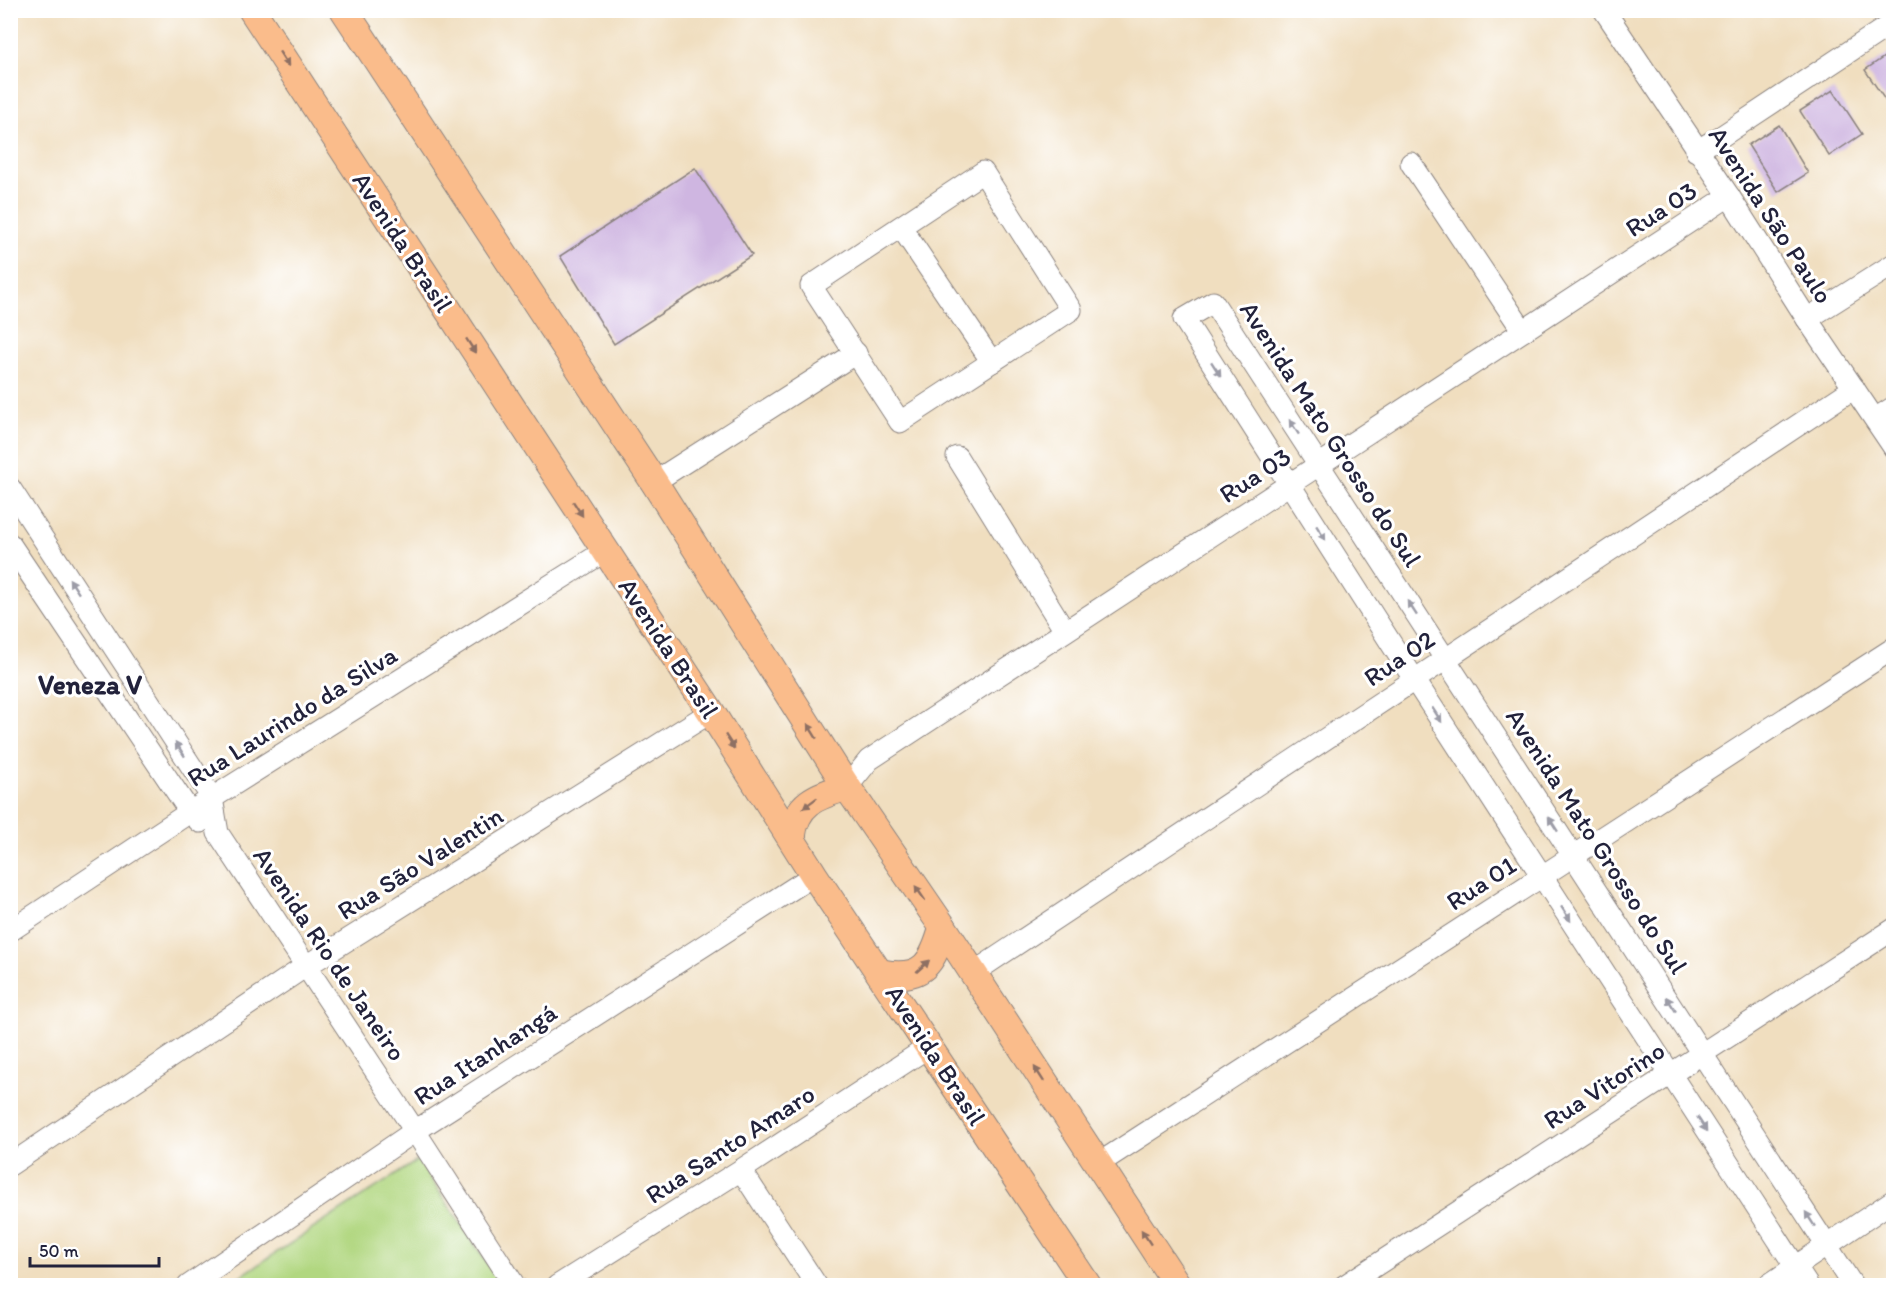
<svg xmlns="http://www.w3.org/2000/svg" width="1904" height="1296" font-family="Itim,sans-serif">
  <rect width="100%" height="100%" fill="#fff"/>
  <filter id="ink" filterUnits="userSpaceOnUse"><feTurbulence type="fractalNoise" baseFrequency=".0167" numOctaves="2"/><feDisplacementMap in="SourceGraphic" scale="12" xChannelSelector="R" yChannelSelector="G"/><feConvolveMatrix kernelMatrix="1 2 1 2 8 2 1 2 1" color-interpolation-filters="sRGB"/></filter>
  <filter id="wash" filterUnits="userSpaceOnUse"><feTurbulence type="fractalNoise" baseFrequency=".008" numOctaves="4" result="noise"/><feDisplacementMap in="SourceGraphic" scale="24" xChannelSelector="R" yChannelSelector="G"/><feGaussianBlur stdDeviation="1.35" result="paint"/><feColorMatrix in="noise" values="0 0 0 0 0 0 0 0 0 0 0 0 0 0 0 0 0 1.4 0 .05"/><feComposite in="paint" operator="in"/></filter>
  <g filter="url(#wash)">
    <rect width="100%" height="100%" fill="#f0debf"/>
    <path fill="#b1d780" stroke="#6a7c5e" stroke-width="1.5" d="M418,1160L502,1285H235L233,1281Z"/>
    <g id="blocks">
      <g fill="#cfb6e1">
        <path d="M1893,51V112L1865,70Z"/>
        <path d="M1833,90L1862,134L1829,156L1800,111Z"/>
        <path d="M1779,125L1808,173L1778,192L1748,145Z"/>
        <path d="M695,168L752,255L614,344L560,256Z"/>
      </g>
    </g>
  </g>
  <g filter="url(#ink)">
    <use href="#blocks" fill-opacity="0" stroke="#89807d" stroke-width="1.5"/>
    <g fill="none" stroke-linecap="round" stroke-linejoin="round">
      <defs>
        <g id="minor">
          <path d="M1604,10L1729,196L1807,319L1894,448"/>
          <path d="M1696,151L1722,136L1894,22"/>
          <path d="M1411,163L1523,331"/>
          <path d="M983,172L1071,310L900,422L811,286Z"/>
          <path d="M901,227L992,362"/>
          <path d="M1807,319L1894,264"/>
          <path d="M1875,419L1894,407"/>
          <path d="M957,457L1065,631"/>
          <path d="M654,482L856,353"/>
          <path d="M10,488L212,798L218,833L415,1131L515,1286"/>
          <path d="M10,544L190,812L200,822"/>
          <path d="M847,787L869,760L1729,196"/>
          <path d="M10,931L190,812L605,551"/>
          <path d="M973,973L1854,388"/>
          <path d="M1098,1164L1894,648"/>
          <path d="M10,1165L306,966L711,712"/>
          <path d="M741,1170L817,1286"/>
          <path d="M188,1286L415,1131L814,875"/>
          <path d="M557,1286L741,1170L930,1046"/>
          <path d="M1344,1286L1894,929"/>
          <path d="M1767,1286L1894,1200"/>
          <path d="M1808,1286L1403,662L1184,319L1213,302L1853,1286"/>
        </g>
        <g id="major">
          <path d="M252,10L711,712L814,875L1088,1286"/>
          <path d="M344,10L654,482L847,787L943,927L1178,1286"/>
          <path d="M792,837C796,802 817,796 847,787"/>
          <path d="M882,973C923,981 933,963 943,927"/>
        </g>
      </defs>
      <use href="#minor" stroke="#89807d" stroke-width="23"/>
      <use href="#major" stroke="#89807d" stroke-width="29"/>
      <use href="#minor" stroke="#fff" stroke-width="21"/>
      <use href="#major" stroke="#fabc8b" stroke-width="27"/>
    </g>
    <defs><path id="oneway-solid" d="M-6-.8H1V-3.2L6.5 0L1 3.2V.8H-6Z" transform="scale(1.5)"/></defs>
    <g fill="#8e6f63">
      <use href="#oneway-solid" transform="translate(284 59) rotate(57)"/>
      <use href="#oneway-solid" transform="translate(471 346) rotate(57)"/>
      <use href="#oneway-solid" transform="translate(578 509) rotate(57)"/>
      <use href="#oneway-solid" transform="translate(812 731) rotate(-122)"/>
      <use href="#oneway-solid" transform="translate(730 742) rotate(57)"/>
      <use href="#oneway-solid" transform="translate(810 803) rotate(143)"/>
      <use href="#oneway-solid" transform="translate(920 893) rotate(-124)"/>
      <use href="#oneway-solid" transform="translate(923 966) rotate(-42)"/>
      <use href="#oneway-solid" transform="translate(1039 1074) rotate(-123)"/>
      <use href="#oneway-solid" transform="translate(1146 1237) rotate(-123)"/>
    </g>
    <g fill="#9c9ca7">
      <use href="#oneway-solid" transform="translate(1216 369) rotate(57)"/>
      <use href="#oneway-solid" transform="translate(1294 427) rotate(-123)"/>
      <use href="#oneway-solid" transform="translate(1321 533) rotate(58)"/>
      <use href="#oneway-solid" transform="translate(74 586) rotate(-123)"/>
      <use href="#oneway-solid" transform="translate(1412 608) rotate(-123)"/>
      <use href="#oneway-solid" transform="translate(1437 715) rotate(57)"/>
      <use href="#oneway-solid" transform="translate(180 749) rotate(-123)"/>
      <use href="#oneway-solid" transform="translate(1553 824) rotate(-123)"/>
      <use href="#oneway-solid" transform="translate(1566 914) rotate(57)"/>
      <use href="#oneway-solid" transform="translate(1671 1004) rotate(-123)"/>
      <use href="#oneway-solid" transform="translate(1702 1124) rotate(57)"/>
      <use href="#oneway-solid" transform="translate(1810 1219) rotate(-123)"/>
    </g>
  </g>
  <g text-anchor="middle" stroke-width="6" stroke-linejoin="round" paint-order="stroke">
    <g font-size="26" fill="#22223b" stroke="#fff">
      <text transform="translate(1661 209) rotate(-33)" y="9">Rua 03</text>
      <text transform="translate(1771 215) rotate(57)" y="9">Avenida São Paulo</text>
      <text transform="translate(403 242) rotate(57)" y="9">Avenida Brasil</text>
      <text transform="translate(1331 434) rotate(57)" y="9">Avenida Mato Grosso do Sul</text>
      <text transform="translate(1255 475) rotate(-33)" y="9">Rua 03</text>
      <text transform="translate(669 648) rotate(57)" y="9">Avenida Brasil</text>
      <text transform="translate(1399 658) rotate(-34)" y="9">Rua 02</text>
      <text transform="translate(292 716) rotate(-32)" y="9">Rua Laurindo da Silva</text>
      <text transform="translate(1597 841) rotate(57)" y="9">Avenida Mato Grosso do Sul</text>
      <text transform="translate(420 863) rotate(-32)" y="9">Rua São Valentin</text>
      <text transform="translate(1481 883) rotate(-33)" y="9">Rua 01</text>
      <text transform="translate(330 954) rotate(56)" y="9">Avenida Rio de Janeiro</text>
      <text transform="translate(485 1054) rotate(-33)" y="9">Rua Itanhangá</text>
      <text transform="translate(936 1055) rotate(57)" y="9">Avenida Brasil</text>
      <text transform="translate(1604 1085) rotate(-33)" y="9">Rua Vitorino</text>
      <text transform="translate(730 1144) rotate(-33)" y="9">Rua Santo Amaro</text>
    </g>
    <g font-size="27" font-weight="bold" fill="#22223b" stroke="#fff">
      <text x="90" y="694">Veneza V</text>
    </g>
  </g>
  <rect width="1904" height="1296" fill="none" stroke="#fff" stroke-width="36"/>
  <path d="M30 1257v9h129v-9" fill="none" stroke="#22223b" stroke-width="3"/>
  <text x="39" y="1257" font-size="18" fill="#22223b" stroke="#ffffff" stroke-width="4.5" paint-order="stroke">50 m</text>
</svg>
